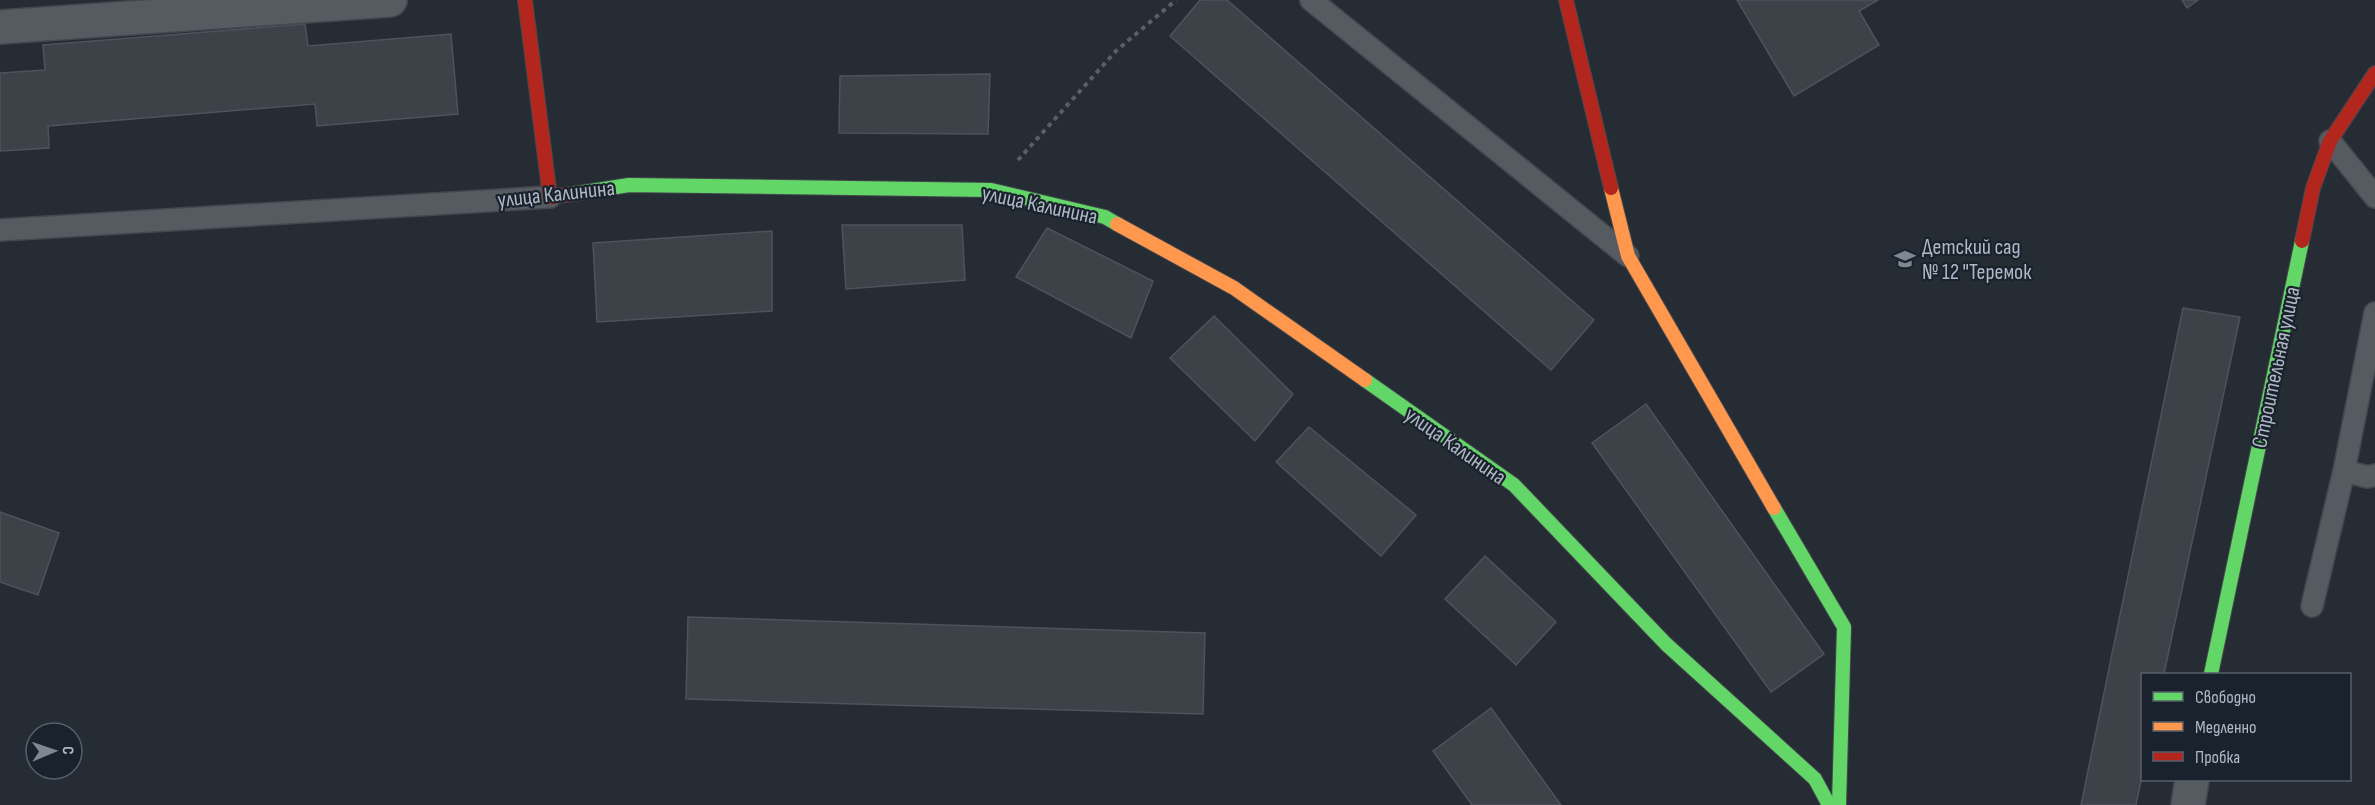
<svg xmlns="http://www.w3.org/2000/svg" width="2375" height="805" font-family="'Sofia Sans Condensed',sans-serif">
  <rect width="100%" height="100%" fill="#262c33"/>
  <g fill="#3d4248" stroke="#4e535b" stroke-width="1.5">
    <path d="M1200,0H1227L1594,320L1551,370L1170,36Z"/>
    <path d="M1737,0H1878L1859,11L1879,45L1794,96Z"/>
    <path d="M2182,0H2198L2187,8Z"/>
    <path d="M305,24L308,46L451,34L458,114L317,126L315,104L48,126L49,148L0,151V73L45,70L43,45Z"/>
    <path d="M990,74L988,134L839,133L840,76Z"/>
    <path d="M842,225H962L965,280L846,289Z"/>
    <path d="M1047,228L1153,281L1131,338L1016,277Z"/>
    <path d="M772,231V311L597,322L593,243Z"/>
    <path d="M2183,308L2240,317L2164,674H2142V776L2136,805H2081Z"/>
    <path d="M1214,316L1293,394L1255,441L1170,358Z"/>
    <path d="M1646,404L1824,654L1771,692L1592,443Z"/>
    <path d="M1309,427L1416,515L1381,556L1276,462Z"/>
    <path d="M0,512L59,533L38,595L0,582Z"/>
    <path d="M1485,556L1556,622L1516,665L1445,599Z"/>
    <path d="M688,617L1205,633L1203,714L686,699Z"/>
    <path d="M1491,708L1561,805H1472L1433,751Z"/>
  </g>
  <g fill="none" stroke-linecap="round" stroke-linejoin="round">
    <defs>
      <g id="lane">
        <path d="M1311,0L1628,256"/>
        <path d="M2330,141L2375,197"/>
        <path d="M0,230L550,197"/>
        <path d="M2375,313L2344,471L2368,477L2375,475"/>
        <path d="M2312,606L2344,471"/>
      </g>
      <g id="street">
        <path d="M0,27L390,0"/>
        <path d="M2188,805L2192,780"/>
      </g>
      <g id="fast">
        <path d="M572,194L629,185L991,190L1105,217L1117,224"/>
        <path d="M1365,380L1514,485L1666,644L1815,779L1829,805"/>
        <path d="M1774,508L1844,627L1839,805"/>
        <path d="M2211,674L2302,241"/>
      </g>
      <g id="slow">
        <path d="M1611,188L1628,256L1774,508"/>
        <path d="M1117,224L1234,288L1365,380"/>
      </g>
      <g id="jam">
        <path d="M525,0L550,197L572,194"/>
        <path d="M1566,0L1611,188"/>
        <path d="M2302,241L2313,188L2330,141L2375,73"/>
      </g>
    </defs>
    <use href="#lane" stroke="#44484e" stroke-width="24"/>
    <use href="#street" stroke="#44484e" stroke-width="36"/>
    <use href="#fast" stroke="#44484e" stroke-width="16"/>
    <use href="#slow" stroke="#44484e" stroke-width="16"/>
    <use href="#jam" stroke="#44484e" stroke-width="16"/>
    <path stroke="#595f65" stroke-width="4" stroke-dasharray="4.5 4.5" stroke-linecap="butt" d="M1018,160L1116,51L1176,0"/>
    <use href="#lane" stroke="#565a61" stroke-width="21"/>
    <use href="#street" stroke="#565a61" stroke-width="33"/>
    <use href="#fast" stroke="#63d668" stroke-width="14"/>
    <use href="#slow" stroke="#ff974d" stroke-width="14"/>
    <use href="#jam" stroke="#b3261e" stroke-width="14"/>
  </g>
  <defs>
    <symbol id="school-bare" viewBox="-9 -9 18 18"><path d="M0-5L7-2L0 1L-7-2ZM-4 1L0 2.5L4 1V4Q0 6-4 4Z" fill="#7f8792" stroke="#1a232d" stroke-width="2.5" paint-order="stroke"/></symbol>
  </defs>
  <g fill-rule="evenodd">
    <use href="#school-bare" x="1890" y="244" width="30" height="30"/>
  </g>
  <g text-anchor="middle" stroke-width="4.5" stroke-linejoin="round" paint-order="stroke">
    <g font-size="22" fill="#afb8c5" stroke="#1a232d">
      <text transform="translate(556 193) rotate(-6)" y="8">улица Калинина</text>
      <text transform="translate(1040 204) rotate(12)" y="8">улица Калинина</text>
      <text transform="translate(2275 367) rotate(-78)" y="8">Строительная улица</text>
      <text transform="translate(1456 445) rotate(35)" y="8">улица Калинина</text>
    </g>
    <g font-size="22" fill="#afb8c5" stroke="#1a232d" text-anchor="start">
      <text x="1922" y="254">Детский сад<tspan x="1922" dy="25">№ 12 "Теремок</tspan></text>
    </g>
  </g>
  <rect x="2141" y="673" width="210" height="108" fill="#1a232d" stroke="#565f6a" stroke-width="1.5"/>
  <rect x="2153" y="692" width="30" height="9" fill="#63d668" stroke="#565f6a" stroke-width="1.5"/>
  <text x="2195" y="703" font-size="18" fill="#afb8c5">Свободно</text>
  <rect x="2153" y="722" width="30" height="9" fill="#ff974d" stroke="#565f6a" stroke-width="1.5"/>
  <text x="2195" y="733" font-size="18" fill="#afb8c5">Медленно</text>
  <rect x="2153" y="752" width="30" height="9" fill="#b3261e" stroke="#565f6a" stroke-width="1.5"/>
  <text x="2195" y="763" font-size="18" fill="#afb8c5">Пробка</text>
  <g transform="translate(54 751) rotate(88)"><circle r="28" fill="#1a232d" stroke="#565f6a" stroke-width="1.5"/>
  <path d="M0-4.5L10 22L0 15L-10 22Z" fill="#7f8792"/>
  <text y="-9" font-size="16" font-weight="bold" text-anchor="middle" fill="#afb8c5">С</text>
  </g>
</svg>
